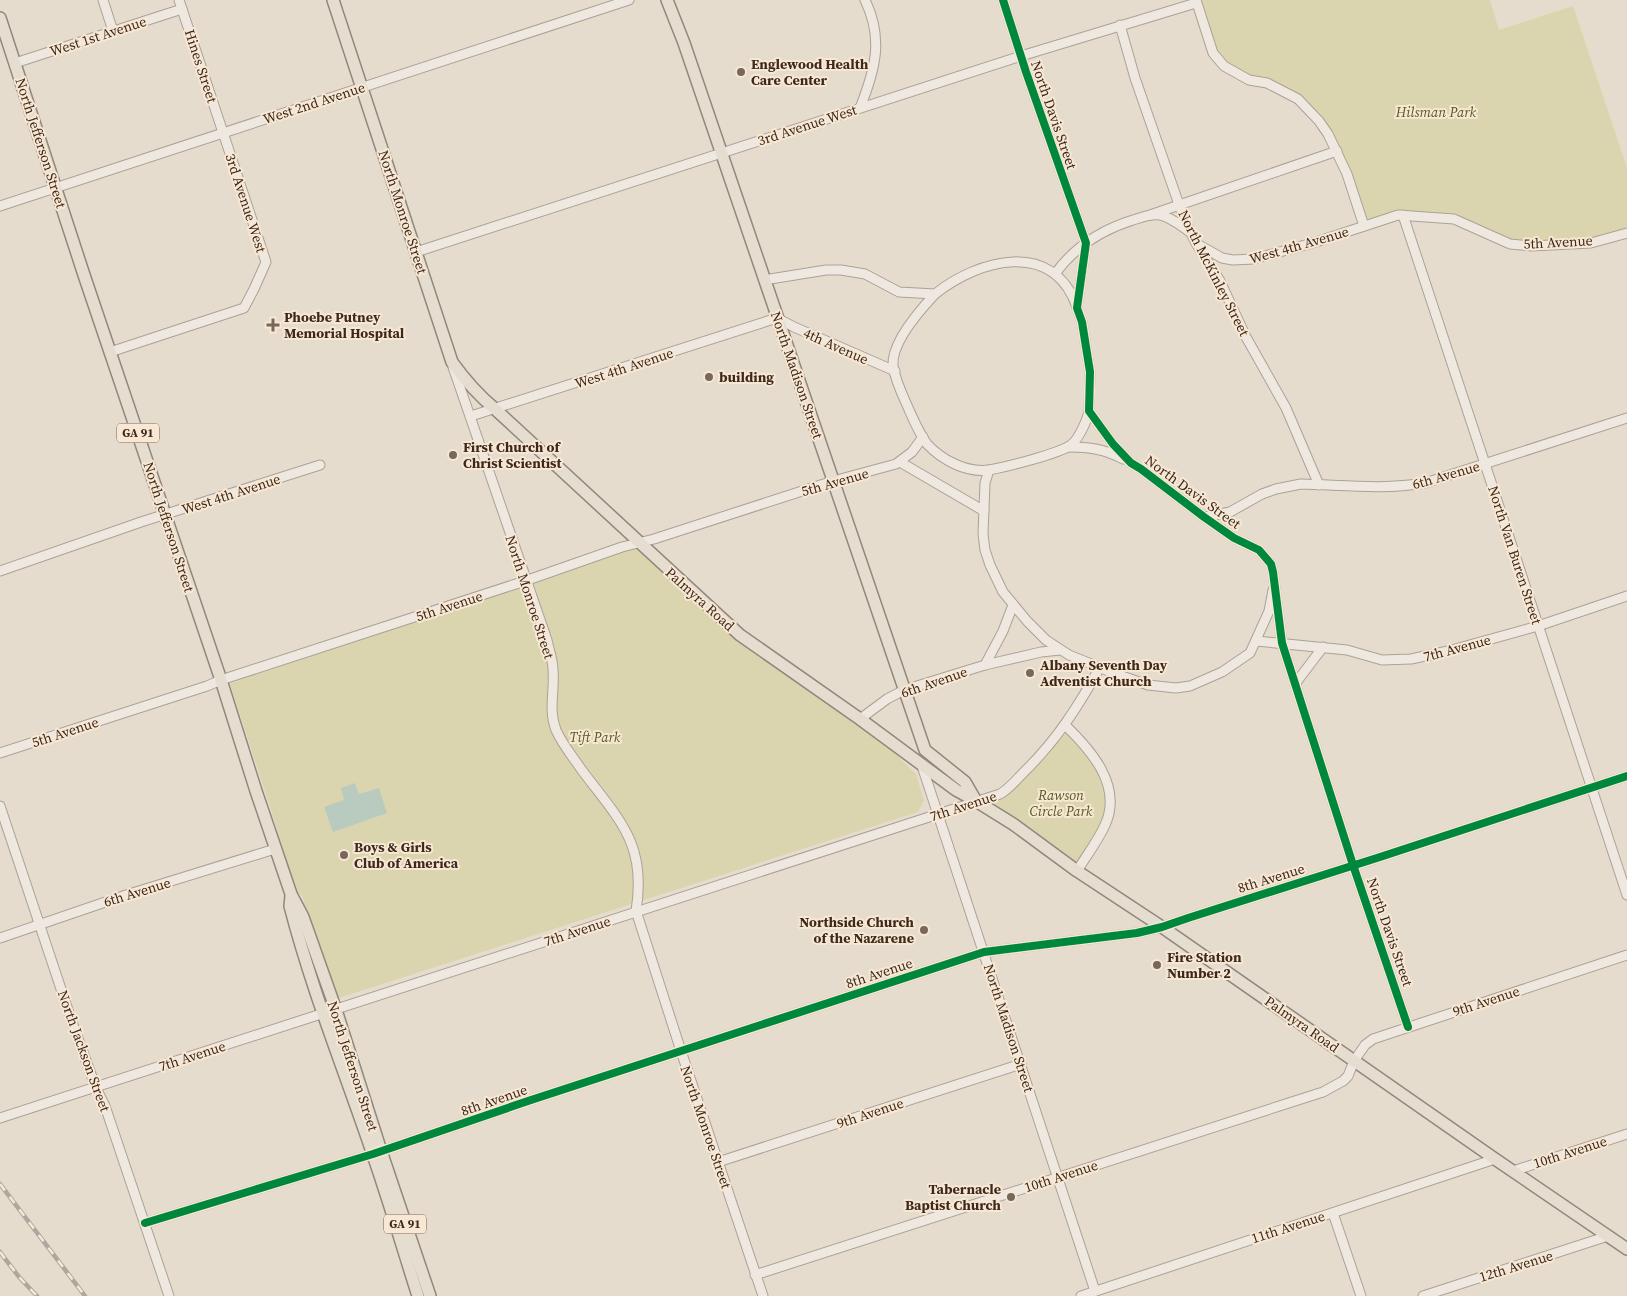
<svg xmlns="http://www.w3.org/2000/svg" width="1627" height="1296" font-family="'Source Serif 4',serif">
  <rect width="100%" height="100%" fill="#e6dcce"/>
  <g fill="#dad5af">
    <path d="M1197,0H1490L1499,30L1573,6L1627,168V230L1590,241L1546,244L1510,242L1470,223L1398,213L1365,224L1349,173L1309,107L1242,75L1214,52Z"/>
    <path d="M639,544L740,637L860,720L916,774L924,801L918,812L339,998L302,896L295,888L272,813L230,684L345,641Z"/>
    <path d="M1065,726L1105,778L1108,810L1077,870L978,803L1000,795Z"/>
  </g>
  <path fill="#b8cbbe" d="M355,783L359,794L379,788L387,813L333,832L324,807L344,800L341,788Z"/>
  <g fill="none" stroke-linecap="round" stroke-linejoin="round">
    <defs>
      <g id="minor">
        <path d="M103,0L113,31"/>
        <path d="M1003,0L1026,72L1086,243L1077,308L1082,322L1090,372L1089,411L1113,444L1131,463L1141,469L1204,517L1234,538L1259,550L1271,564L1273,572L1282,643L1353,865L1408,1027"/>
        <path d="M1196,0L1213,53L1224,66L1249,80L1267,83L1298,99L1319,121L1328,134L1347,174L1364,226"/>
        <path d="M1120,25L1135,78L1184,219L1196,243L1220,281L1246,337L1286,408L1319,485"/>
        <path d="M15,63L182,9"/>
        <path d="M860,108C875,70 884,39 865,0"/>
        <path d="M0,206L629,0"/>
        <path d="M1150,215L1337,151"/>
        <path d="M1403,215L1627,895"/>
        <path d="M1199,245L1222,258L1233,260L1254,259L1316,242L1398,215L1454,219L1510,244L1531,246L1591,243L1627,233"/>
        <path d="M416,252L1021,56L1196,3"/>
        <path d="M1055,274C1075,246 1101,230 1133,220C1142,217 1150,214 1160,215C1171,217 1181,226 1190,232"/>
        <path d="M764,280L826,270H841L865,274L899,292L935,294C979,259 1053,239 1077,307"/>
        <path d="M935,294C920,310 891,343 893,366C895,378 901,392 906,403C912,416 918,432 927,444C942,460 966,473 989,470"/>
        <path d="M110,352L244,308L254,289L266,262L179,0"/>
        <path d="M453,367L547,640C549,650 553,660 553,670C555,690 548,710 556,730C562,744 573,757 581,769C619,820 647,843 636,911L681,1051L763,1296"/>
        <path d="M1089,411C1087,421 1078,440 1071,445C1058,454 1006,467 989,470L985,483L983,534L985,550L990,565L1003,592L1027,621L1046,640L1069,655L1116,674L1148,685L1176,688L1190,686L1222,672L1250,653L1269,611L1273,590"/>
        <path d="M471,416L777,318L794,327L895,371"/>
        <path d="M1068,447C1089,447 1105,449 1123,459"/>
        <path d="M900,462L984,511"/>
        <path d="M1204,517L1230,512L1262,494L1276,489L1301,484C1343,485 1383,490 1425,483L1627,418"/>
        <path d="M0,571L141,522L320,465"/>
        <path d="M1256,641L1347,650L1382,660L1411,659L1448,651L1538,626L1627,596"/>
        <path d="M985,665L1041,652L1060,650"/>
        <path d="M1295,684L1323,647"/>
        <path d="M860,719L887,699L904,690L985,665L1003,631L1013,605"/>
        <path d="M1065,725C1091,750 1123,786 1105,825C1098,841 1086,856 1077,871"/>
        <path d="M0,753L207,686L221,680L525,581L622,547L654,539L833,481L896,464L912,452L923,437"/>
        <path d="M922,766L1095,1291"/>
        <path d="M0,806L72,1022L96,1088L105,1106L169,1296"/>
        <path d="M0,938L126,895L275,849"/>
        <path d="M0,1118L1000,794C1009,789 1016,780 1023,773C1056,741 1078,707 1100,667"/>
        <path d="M718,1162L1021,1064"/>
        <path d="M1513,1171L1627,1134"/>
        <path d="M1333,1213L1361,1296"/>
        <path d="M145,1223L373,1154L528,1101L984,952L1137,933L1162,927L1188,918L1380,857L1627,776"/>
        <path d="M755,1275L1323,1092L1343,1081L1348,1076L1354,1061L1365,1045L1373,1039L1627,955"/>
        <path d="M1081,1296L1495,1159"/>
        <path d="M1423,1296L1608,1236"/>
      </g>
      <g id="major">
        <path d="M333,0L452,362C465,380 478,395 495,409L740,635L860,719L956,790L976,801L1013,824L1077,871L1162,927L1495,1159L1627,1249"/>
        <path d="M667,0L684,43L925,750L965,782L976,801"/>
        <path d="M0,18L84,275L221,680L256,791L291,894L303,917L336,1010L381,1151L430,1296"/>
        <path d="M291,896L290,906C312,991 345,1072 373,1155C389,1201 403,1249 418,1296"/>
      </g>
    </defs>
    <use href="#minor" stroke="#aca196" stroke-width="11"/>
    <use href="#major" stroke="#91877d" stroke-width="14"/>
    <use href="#minor" stroke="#eee8e0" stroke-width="9"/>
    <use href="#major" stroke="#e6ddd1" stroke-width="11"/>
    <defs>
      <g id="rail">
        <path d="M0,1184L85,1296"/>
        <path d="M0,1252L19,1277L37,1296"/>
      </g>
    </defs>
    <use href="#rail" stroke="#aea7a0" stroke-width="4.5"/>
    <use href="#rail" stroke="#f8e8d3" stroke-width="2.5" stroke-dasharray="8" stroke-linecap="butt"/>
    <defs>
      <g id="cycleway">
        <path d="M1003,0L1026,72L1086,243L1077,308L1082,322L1090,372L1089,411L1113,444L1131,463L1141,469L1204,517L1234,538L1259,550L1271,564L1273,572L1282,643L1353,865L1408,1027"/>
        <path d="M145,1223L373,1154L528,1101L984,952L1137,933L1162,927L1188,918L1380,857L1627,776"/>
      </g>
    </defs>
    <use href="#cycleway" stroke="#f8e8d3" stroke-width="11"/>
    <use href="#cycleway" stroke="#00873e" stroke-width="8"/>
  </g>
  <g fill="#78675b" stroke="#f8e8d3" stroke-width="2">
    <circle cx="741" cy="72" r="5"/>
    <path d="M270.5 317.5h5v5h5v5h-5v5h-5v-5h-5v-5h5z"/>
    <circle cx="709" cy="377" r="5"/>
    <circle cx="453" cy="455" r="5"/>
    <circle cx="1030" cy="673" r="5"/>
    <circle cx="344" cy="855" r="5"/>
    <circle cx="924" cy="930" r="5"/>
    <circle cx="1157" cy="965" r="5"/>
    <circle cx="1011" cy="1197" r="5"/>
  </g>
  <g text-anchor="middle" stroke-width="4" stroke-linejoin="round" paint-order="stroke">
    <g fill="#f8e8d3" stroke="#746254" stroke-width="1">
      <rect x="117" y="423.5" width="42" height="19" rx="4"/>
      <rect x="384" y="1214.5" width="42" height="19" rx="4"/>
    </g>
    <g font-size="12" font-weight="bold" fill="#3c281d">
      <text x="138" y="437">GA 91</text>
      <text x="405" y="1228">GA 91</text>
    </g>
    <g font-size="14" fill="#3c281d" stroke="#f8e8d3">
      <text transform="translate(98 36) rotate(-18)" y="5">West 1st Avenue</text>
      <text transform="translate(201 66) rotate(72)" y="5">Hines Street</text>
      <text transform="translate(314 103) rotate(-18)" y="5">West 2nd Avenue</text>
      <text transform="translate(1054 115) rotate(71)" y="5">North Davis Street</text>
      <text transform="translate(807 125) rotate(-18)" y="5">3rd Avenue West</text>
      <text transform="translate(41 143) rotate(72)" y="5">North Jefferson Street</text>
      <text transform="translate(246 203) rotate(72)" y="5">3rd Avenue West</text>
      <text transform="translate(403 212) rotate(72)" y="5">North Monroe Street</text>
      <text transform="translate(1558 242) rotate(-3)" y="5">5th Avenue</text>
      <text transform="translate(1299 245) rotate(-16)" y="5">West 4th Avenue</text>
      <text transform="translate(1214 273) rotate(63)" y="5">North McKinley Street</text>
      <text transform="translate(836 346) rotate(24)" y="5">4th Avenue</text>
      <text transform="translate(624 368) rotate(-18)" y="5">West 4th Avenue</text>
      <text transform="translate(797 375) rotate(71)" y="5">North Madison Street</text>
      <text transform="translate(1446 475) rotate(-16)" y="5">6th Avenue</text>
      <text transform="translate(835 482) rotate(-16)" y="5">5th Avenue</text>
      <text transform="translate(1193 492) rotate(36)" y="5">North Davis Street</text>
      <text transform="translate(231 494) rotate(-18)" y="5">West 4th Avenue</text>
      <text transform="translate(169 527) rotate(72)" y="5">North Jefferson Street</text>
      <text transform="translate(1515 555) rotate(72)" y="5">North Van Buren Street</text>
      <text transform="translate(530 597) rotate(72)" y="5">North Monroe Street</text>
      <text transform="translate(700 599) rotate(42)" y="5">Palmyra Road</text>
      <text transform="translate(449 606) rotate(-18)" y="5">5th Avenue</text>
      <text transform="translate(1457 648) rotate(-15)" y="5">7th Avenue</text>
      <text transform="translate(934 682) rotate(-19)" y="5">6th Avenue</text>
      <text transform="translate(65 732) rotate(-18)" y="5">5th Avenue</text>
      <text transform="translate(963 806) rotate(-18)" y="5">7th Avenue</text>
      <text transform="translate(1271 878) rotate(-17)" y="5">8th Avenue</text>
      <text transform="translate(137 892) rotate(-17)" y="5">6th Avenue</text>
      <text transform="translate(577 931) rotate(-18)" y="5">7th Avenue</text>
      <text transform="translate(1390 932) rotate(71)" y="5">North Davis Street</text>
      <text transform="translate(879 973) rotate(-18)" y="5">8th Avenue</text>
      <text transform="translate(1486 1001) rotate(-18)" y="5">9th Avenue</text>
      <text transform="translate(1302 1024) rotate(35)" y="5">Palmyra Road</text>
      <text transform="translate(1009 1028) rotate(72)" y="5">North Madison Street</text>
      <text transform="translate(84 1051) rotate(70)" y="5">North Jackson Street</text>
      <text transform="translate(192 1056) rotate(-18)" y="5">7th Avenue</text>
      <text transform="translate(353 1066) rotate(72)" y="5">North Jefferson Street</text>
      <text transform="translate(494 1100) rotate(-19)" y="5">8th Avenue</text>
      <text transform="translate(870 1113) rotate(-18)" y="5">9th Avenue</text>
      <text transform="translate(706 1127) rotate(71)" y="5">North Monroe Street</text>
      <text transform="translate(1570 1152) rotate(-18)" y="5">10th Avenue</text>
      <text transform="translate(1061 1176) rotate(-18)" y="5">10th Avenue</text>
      <text transform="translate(1288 1227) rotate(-18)" y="5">11th Avenue</text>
      <text transform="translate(1516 1266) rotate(-17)" y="5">12th Avenue</text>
    </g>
    <g font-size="14" font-weight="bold" fill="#3c281d" stroke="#f8e8d3" text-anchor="start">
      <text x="751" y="69">Englewood Health<tspan x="751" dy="16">Care Center</tspan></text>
      <text x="284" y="322">Phoebe Putney<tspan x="284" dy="16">Memorial Hospital</tspan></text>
      <text x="719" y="382">building</text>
      <text x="463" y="452">First Church of<tspan x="463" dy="16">Christ Scientist</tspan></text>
      <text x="1040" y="670">Albany Seventh Day<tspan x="1040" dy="16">Adventist Church</tspan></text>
      <text x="354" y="852">Boys &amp; Girls<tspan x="354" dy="16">Club of America</tspan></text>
      <text x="914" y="927" text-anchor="end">Northside Church<tspan x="914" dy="16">of the Nazarene</tspan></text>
      <text x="1167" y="962">Fire Station<tspan x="1167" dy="16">Number 2</tspan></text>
      <text x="1001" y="1194" text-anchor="end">Tabernacle<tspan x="1001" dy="16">Baptist Church</tspan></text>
    </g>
    <g font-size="14" font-style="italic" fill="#545a22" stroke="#f8e8d3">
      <text x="1436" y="117">Hilsman Park</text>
      <text x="595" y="742">Tift Park</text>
      <text x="1061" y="800">Rawson<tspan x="1061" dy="16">Circle Park</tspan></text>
    </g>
  </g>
</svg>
